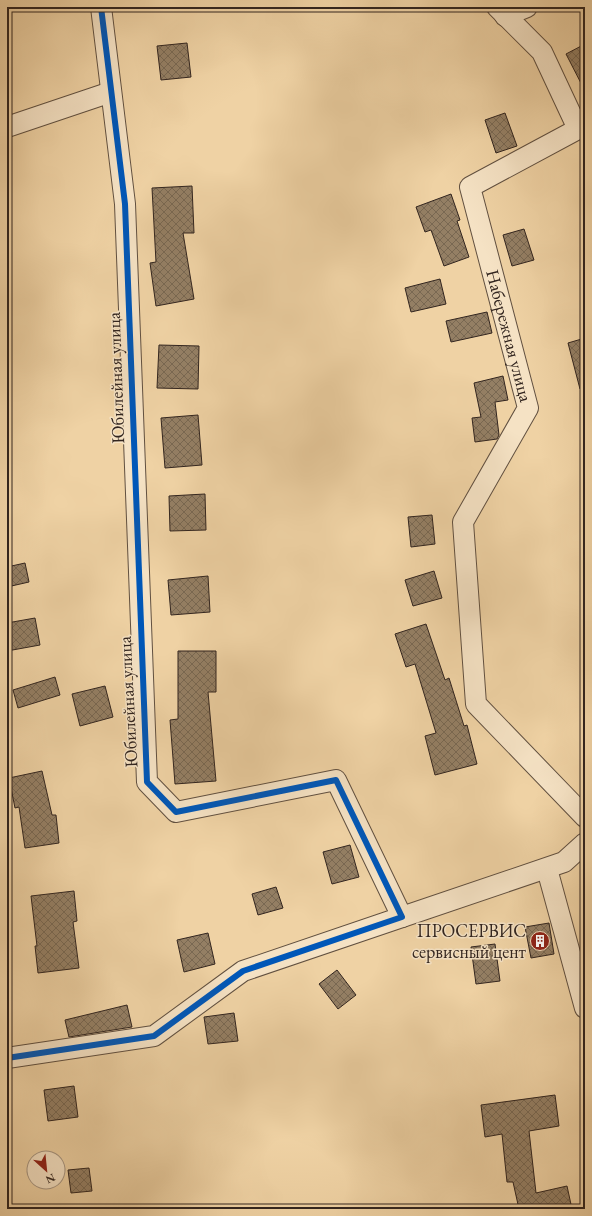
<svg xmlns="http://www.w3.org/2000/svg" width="592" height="1216" font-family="'EB Garamond',serif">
  <defs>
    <pattern id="building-cross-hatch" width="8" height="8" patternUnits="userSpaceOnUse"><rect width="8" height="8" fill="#947f64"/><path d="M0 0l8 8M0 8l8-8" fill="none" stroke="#796852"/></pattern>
  </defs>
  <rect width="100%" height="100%" fill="#efd2a4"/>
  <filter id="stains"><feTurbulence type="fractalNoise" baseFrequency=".005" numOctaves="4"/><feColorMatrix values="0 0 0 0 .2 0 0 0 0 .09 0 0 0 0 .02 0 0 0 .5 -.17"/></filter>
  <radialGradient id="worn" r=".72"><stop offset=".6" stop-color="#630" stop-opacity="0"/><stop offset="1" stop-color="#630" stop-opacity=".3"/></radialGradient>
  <g fill="url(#building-cross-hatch)" stroke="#32251f">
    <path d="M187,43L191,77L161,80L157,46Z"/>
    <path d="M585,44V91L566,54Z"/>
    <path d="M505,113L517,146L496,153L485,120Z"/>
    <path d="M192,186L194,233H183L194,299L156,306L150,263L156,262L152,188Z"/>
    <path d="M451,194L460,220L457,221L469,257L444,266L431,230L425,232L416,207Z"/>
    <path d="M524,229L534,260L512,266L503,235Z"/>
    <path d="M440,279L446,304L411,312L405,288Z"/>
    <path d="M487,312L492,333L451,342L446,321Z"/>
    <path d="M585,338V389H580L568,343Z"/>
    <path d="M159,345L199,346L198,389L157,388Z"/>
    <path d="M503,376L508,400L495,402L499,435L497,439L475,442L472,418L481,417L474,383Z"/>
    <path d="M198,415L202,465L165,468L161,418Z"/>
    <path d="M205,494L206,530L170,531L169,496Z"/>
    <path d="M432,515L435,544L411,547L408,517Z"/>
    <path d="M25,563L29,582L7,587V567Z"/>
    <path d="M434,571L442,598L413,606L405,580Z"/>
    <path d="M208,576L210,612L171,615L168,580Z"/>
    <path d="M35,618L40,645L7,651V623Z"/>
    <path d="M426,624L445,680L449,678L464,726L467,725L477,764L435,775L425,736L436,733L415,664L406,667L395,634Z"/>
    <path d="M178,651H216V692H208L216,781L175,784L170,720L178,719Z"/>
    <path d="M55,677L60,695L18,708L13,690Z"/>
    <path d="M105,686L113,717L80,726L72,694Z"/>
    <path d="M42,771L52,815H56L59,843L25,848L19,807L15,808L9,778Z"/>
    <path d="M350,845L359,877L332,884L323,852Z"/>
    <path d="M276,887L283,908L258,915L252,894Z"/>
    <path d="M74,891L77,921L73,922L79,968L38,973L35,946H37L31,896Z"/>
    <path d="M549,923L554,954L531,958L525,927Z"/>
    <path d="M208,933L215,964L184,972L177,940Z"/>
    <path d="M495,944L500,981L476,984L471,947Z"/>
    <path d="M337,970L356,995L338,1009L319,984Z"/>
    <path d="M127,1005L132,1027L69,1037L65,1020Z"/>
    <path d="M234,1013L238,1041L208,1044L204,1017Z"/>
    <path d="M74,1086L78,1117L48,1121L44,1090Z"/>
    <path d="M555,1095L559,1126L529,1131L536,1193L567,1186L572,1209H519L513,1182H507L502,1134L485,1137L481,1105Z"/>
    <path d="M89,1168L92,1191L71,1193L68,1170Z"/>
  </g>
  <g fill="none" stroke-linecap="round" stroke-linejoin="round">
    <defs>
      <g id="minor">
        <path id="s1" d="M497,7L542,52L578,129L470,187L528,408L463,522L476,704L585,817"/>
        <path d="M505,16L527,7"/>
        <path d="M7,127L111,92"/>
        <path d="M547,869L585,1008"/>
        <path d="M402,917L564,862L585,843"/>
        <path d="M7,1058L154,1036L243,971L402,917L336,780L176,812L147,782L125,204L101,7"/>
      </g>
    </defs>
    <use href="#minor" stroke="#615040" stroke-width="22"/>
    <use href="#minor" stroke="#f5e2c4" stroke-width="20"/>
    <defs>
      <path id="cycleway" d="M7,1058L154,1036L243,971L402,917L336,780L176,812L147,782L125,204L101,7"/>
    </defs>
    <use href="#cycleway" stroke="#f5e2c4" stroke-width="8"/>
    <use href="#cycleway" stroke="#0057b8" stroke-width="6"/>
  </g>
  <defs>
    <symbol id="building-disc" viewBox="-11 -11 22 22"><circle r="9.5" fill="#8f2418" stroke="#f5e2c4"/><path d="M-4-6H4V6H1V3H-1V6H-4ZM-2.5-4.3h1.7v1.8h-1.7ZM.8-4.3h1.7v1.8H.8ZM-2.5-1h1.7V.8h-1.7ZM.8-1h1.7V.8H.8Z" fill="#fff"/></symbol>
  </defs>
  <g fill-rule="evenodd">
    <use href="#building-disc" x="529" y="930" width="22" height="22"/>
  </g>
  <g text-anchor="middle" stroke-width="3" stroke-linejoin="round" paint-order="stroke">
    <g font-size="18" fill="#32251f" stroke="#f5e2c4">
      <text dy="6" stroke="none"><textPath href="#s1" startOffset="425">Набережная улица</textPath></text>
      <text transform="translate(116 378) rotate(-92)" y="6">Юбилейная улица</text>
      <text transform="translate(128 702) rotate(-93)" y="6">Юбилейная улица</text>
    </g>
    <g font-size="18" fill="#32251f" stroke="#f5e2c4" text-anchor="end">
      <text x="526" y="937">ПРОСЕРВИС<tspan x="526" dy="21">сервисный цент</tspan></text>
    </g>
  </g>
  <rect width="592" height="1216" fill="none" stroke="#efd2a4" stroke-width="24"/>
  <rect x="8" y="8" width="576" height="1200" fill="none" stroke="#32251f" stroke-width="2"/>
  <rect x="12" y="12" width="568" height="1192" fill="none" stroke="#32251f"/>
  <g transform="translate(46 1170) rotate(153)"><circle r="19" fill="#f5e2c4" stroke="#a79682"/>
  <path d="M0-3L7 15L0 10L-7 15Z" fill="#8f2418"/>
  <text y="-6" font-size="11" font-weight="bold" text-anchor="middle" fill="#32251f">N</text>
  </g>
  <rect width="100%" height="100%" filter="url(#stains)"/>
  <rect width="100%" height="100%" fill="url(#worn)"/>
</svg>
